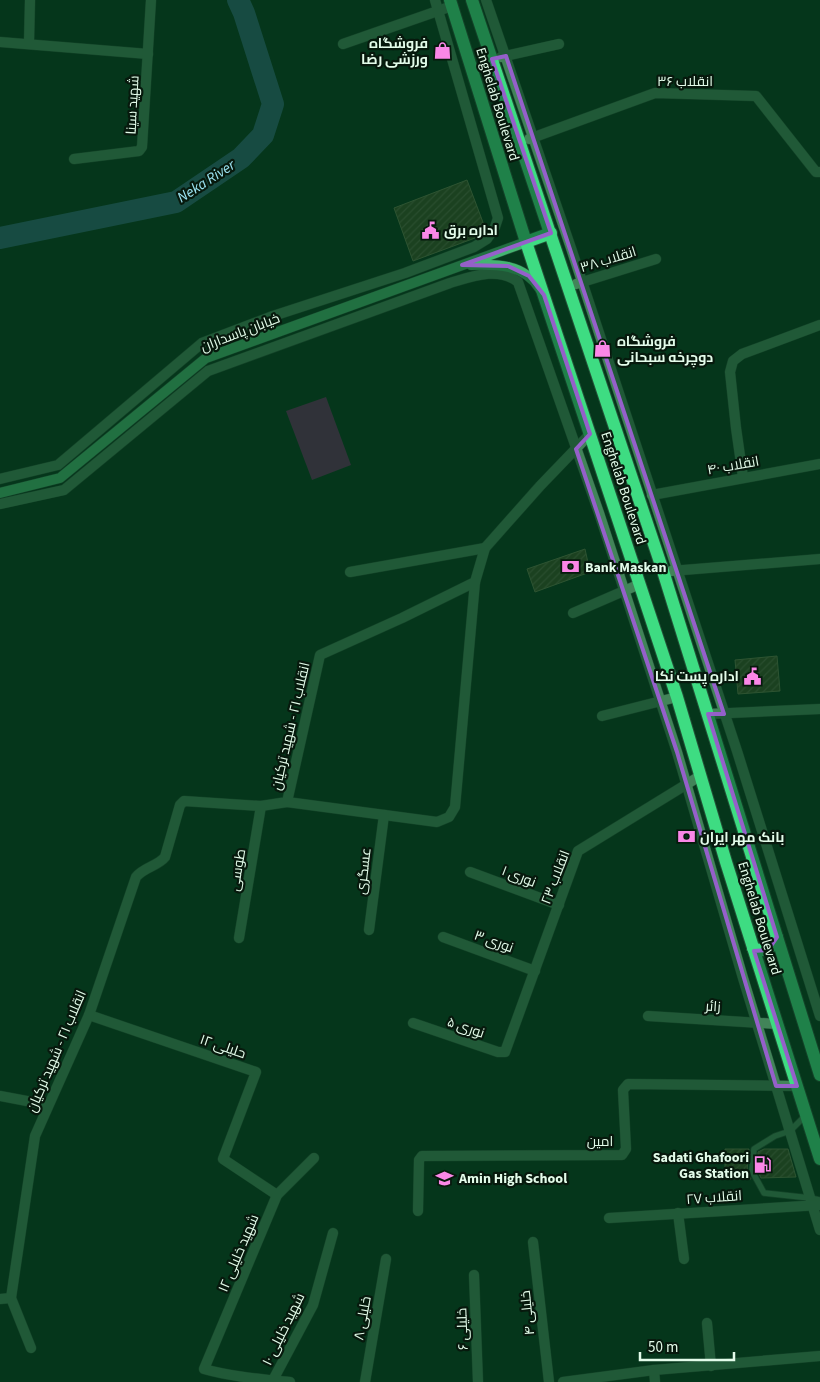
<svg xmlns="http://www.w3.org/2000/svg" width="820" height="1382" font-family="'Source Sans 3',Cairo,sans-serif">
  <defs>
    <pattern id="building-hatch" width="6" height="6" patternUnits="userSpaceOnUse" patternTransform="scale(1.25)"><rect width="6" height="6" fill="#374f26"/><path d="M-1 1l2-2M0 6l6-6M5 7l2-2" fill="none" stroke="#546946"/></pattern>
  </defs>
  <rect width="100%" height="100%" fill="#05361b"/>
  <path fill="#652e5d" d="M326,397L351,465L312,480L286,411Z"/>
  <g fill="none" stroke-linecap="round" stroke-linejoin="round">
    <path stroke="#2d6571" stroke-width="22" d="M0,238L176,202L241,158L263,135L273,104L244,13L238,0"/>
  </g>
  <g fill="url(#building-hatch)" stroke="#5e774d">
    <path d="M467,180L484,225L483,231L475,238L413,261L394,208Z"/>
    <path d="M585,549L590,572L535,592L527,569Z"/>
    <path d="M777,656L780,691L738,694L735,660Z"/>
    <path d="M725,1149H749L747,1171L751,1179H725Z"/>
    <path d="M764,1149H788L796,1177L761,1178L757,1170L758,1152Z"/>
  </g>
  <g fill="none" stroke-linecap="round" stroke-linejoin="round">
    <defs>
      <path id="lane" d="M806,1115L790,1131L775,1136L754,1149L752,1171L764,1193L810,1198L820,1200"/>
      <g id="street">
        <path d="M486,0L571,248L737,751L820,1016"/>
        <path d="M0,42L148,54"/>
        <path d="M29,43L30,0"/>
        <path d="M343,44L452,6"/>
        <path d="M501,57L559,44"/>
        <path d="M529,139L655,93L756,96L816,172H820"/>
        <path d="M74,159L139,151L142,147L151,0"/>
        <path d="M576,284L656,259"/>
        <path d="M743,477L736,428L730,372L733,361L742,354L820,325"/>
        <path d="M0,479L58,465L202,343L273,316L405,273L474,247L487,239L495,227L498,218L435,0"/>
        <path d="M652,495L820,464"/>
        <path d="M0,504L64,490L208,371L450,283C471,277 498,266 518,282L599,513L677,752L743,978L820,1230"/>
        <path d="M671,571L820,559"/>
        <path d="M350,572L485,548"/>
        <path d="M573,613L640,584"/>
        <path d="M708,714L820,709"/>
        <path d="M602,716L677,697"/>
        <path d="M287,802L437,822L449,817L455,807L475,582"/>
        <path d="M470,872L559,905"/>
        <path d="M369,930L384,815"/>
        <path d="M443,937L535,971"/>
        <path d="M239,938L261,806"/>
        <path d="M89,1015L256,1072L223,1159L277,1195"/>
        <path d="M648,1016L777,1024"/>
        <path d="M413,1023L498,1052H505L578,851L700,776"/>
        <path d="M0,1096L48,1105"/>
        <path d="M418,1211L419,1160L422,1156L622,1155L626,1149L623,1090L628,1084L797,1086"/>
        <path d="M678,1213L684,1259"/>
        <path d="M609,1218L820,1205"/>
        <path d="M533,1242L549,1382"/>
        <path d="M474,1275L478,1382"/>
        <path d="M0,1299L11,1298"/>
        <path d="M707,1323L711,1366"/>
        <path d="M31,1348L11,1298L35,1136L89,1015L136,877C144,867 158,866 165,857L180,805L184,801L261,806L287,802L320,655L402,618L475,582L485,548L540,486L590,434"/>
        <path d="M654,1370L655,1382"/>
        <path d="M273,1380L313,1305L333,1233"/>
        <path d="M290,1382C261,1379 232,1377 204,1369L277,1195L314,1158"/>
        <path d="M365,1382L386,1259"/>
        <path d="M563,1382L654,1370L820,1356"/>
      </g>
      <g id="secondary">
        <path d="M471,265C497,264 524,264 540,289"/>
        <path d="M0,493L60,478L206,358L526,242"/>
      </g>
      <g id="primary">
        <path d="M450,0L526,242L677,697L726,862L820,1159"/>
        <path d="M472,0L663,571L820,1075"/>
        <path d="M526,242L551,233"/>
        <path d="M753,948C765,953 772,949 777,937"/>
      </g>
    </defs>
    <use href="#lane" stroke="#245238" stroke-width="7"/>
    <use href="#street" stroke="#245238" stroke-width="11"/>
    <use href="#secondary" stroke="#245238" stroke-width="11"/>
    <use href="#primary" stroke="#245238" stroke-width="14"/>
    <use href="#lane" stroke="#428459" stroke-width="5.5"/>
    <use href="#street" stroke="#428459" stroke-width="10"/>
    <use href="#secondary" stroke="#43b570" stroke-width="10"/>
    <use href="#primary" stroke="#3edc82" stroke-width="12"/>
  </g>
  <path d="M0 0H820V1382H0ZM506,56L724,714H708L777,937L768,950L754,951L797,1086H776L677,752L576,449L590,434L544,295L529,276L508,266L462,265L551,233L492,59Z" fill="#05361b" fill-opacity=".55" fill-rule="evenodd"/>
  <path fill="none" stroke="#9560ca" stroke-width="4" stroke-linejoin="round" d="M506,56L724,714H708L777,937L768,950L754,951L797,1086H776L677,752L576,449L590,434L544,295L529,276L508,266L462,265L551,233L492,59Z"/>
  <defs>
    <symbol id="shop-bare" viewBox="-9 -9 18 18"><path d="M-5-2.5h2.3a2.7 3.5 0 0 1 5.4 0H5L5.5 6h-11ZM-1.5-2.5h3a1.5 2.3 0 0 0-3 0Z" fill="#fa87e7" stroke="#07190d" stroke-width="2.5" paint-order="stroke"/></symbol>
    <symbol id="civic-bare" viewBox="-9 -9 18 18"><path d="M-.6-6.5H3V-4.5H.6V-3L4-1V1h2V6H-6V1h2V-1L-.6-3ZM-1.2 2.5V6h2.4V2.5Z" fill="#fa87e7" stroke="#07190d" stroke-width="2.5" paint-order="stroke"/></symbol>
    <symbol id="bank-bare" viewBox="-9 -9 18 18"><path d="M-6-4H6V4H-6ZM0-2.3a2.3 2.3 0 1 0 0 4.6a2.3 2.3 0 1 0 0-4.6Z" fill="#fa87e7" stroke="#07190d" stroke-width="2.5" paint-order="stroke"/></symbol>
    <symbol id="fuel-bare" viewBox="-9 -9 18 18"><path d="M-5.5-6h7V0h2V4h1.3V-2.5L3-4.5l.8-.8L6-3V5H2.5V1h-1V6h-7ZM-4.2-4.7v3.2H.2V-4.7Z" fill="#fa87e7" stroke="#07190d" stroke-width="2.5" paint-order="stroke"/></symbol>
    <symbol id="school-bare" viewBox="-9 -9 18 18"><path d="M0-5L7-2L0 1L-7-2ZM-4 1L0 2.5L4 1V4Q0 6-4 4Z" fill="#fa87e7" stroke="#07190d" stroke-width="2.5" paint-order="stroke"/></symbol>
  </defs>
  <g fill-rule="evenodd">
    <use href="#shop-bare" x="430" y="38" width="25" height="25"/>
    <use href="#civic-bare" x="418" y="218" width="25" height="25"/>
    <use href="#shop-bare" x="590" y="336" width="25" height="25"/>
    <use href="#bank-bare" x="558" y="554" width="25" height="25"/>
    <use href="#civic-bare" x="740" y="664" width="25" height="25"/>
    <use href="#bank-bare" x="674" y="824" width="25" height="25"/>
    <use href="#fuel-bare" x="750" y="1152" width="25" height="25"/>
    <use href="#school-bare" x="432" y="1166" width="25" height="25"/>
  </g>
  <g text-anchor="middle" stroke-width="4.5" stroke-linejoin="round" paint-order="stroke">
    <g font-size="14" font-weight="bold" fill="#e3fcea" stroke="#07190d" text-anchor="start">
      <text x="428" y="48" text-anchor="end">فروشگاه<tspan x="428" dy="16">ورزشی رضا</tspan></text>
      <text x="444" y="235">اداره برق</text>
      <text x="617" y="346">فروشگاه<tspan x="617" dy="16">دوچرخه سبحانی</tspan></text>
      <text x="585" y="572">Bank Maskan</text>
      <text x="739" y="681" text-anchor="end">اداره پست نکا</text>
      <text x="700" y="842">بانک مهر ایران</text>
      <text x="749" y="1162" text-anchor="end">Sadati Ghafoori<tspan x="749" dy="16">Gas Station</tspan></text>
      <text x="459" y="1183">Amin High School</text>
    </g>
    <g font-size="14" fill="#e3fcea" stroke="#07190d">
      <text x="685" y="86">انقلاب ۳۶</text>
      <text transform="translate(498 104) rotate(73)" y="5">Enghelab Boulevard</text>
      <text transform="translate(132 105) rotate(-87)" y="5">شهید سینا</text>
      <text transform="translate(608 259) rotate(-17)" y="5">انقلاب ۳۸</text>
      <text transform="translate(240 332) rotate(-21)" y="5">خیابان پاسداران</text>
      <text transform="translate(733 465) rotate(-10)" y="5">انقلاب ۴۰</text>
      <text transform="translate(624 488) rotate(72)" y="5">Enghelab Boulevard</text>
      <text transform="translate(290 726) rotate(-77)" y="5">انقلاب ۲۱ - شهید ترکیان</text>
      <text transform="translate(237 870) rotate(-81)" y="5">طوسی</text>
      <text transform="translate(363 871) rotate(-83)" y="5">عسگری</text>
      <text transform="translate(519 876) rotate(21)" y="5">نوری ۱</text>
      <text transform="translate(555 877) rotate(-69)" y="5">انقلاب ۲۳</text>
      <text transform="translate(760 918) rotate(73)" y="5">Enghelab Boulevard</text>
      <text transform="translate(494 941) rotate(20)" y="5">نوری ۳</text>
      <text transform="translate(713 1006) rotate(4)" y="5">زائر</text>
      <text transform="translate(466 1027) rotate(19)" y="5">نوری ۵</text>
      <text transform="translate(223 1046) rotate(19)" y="5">حلیلی ۱۲</text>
      <text transform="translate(56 1051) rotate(-67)" y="5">انقلاب ۲۱ - شهید ترکیان</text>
      <text x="600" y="1146">امین</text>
      <text transform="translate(714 1197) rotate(-4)" y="5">انقلاب ۲۷</text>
      <text transform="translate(238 1253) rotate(-67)" y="5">شهید خلیلی ۱۲</text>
      <text transform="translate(527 1313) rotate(-96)" y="5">خلیلی ۴</text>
      <text transform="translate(362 1318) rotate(-80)" y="5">خلیلی ۸</text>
      <text transform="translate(283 1329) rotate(-64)" y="5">شهید خلیلی ۱۰</text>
      <text transform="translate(462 1329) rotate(-92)" y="5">خلیلی ۶</text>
    </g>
    <g font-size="15" font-style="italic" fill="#9be2f1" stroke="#07190d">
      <text transform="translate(206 181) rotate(-33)" y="5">Neka River</text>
    </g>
  </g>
  <path d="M640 1352v8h94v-8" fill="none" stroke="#e3fcea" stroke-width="2.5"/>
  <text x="648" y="1352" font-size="15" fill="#e3fcea" stroke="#07190d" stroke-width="4" paint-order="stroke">50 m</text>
</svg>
